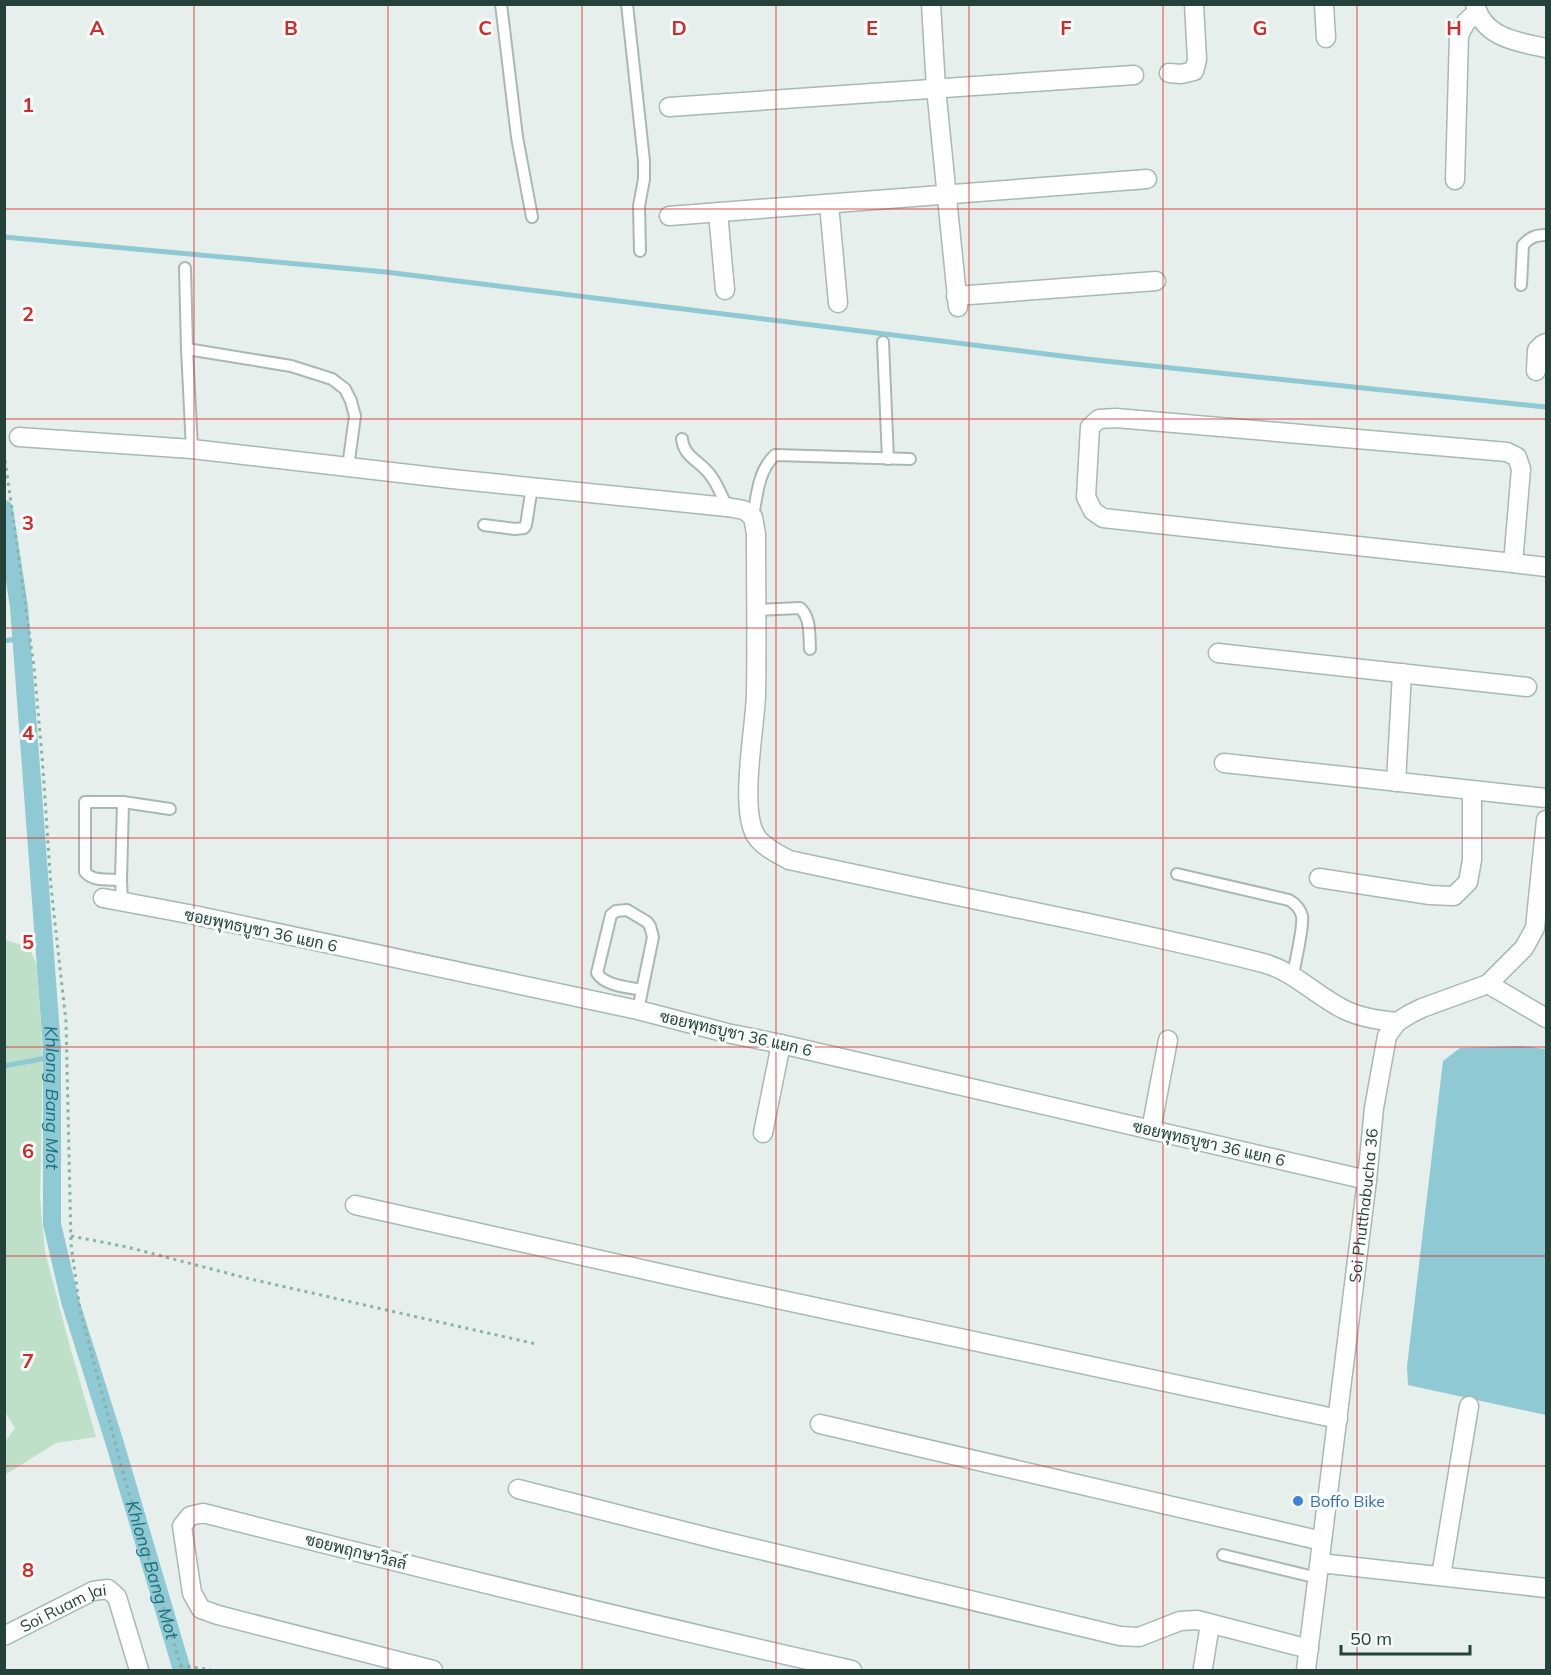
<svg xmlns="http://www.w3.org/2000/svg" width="1551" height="1675" font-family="Mulish,Sarabun,sans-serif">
  <rect width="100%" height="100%" fill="#e6efeb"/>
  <path fill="#bfe0c8" d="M5,940L29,947L37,966L43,1056L40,1198L45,1252L70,1347L96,1437L56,1443L5,1475V1442L15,1428L4,1410Z"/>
  <path fill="#8ec9d4" d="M1521,1046L1546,1049V1415L1408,1385L1407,1367L1443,1061L1460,1048Z"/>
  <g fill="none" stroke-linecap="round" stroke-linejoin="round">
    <g stroke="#8ec9d4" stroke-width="5">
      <path d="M4,237L386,272L1086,359L1546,407"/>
      <path d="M4,641L22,638"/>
      <path d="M4,1066L52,1057"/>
    </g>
    <path stroke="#8ec9d4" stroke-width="18" id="s1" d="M4,509L19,607L52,1048V1224L70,1301L115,1444L182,1670"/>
    <defs>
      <g id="service">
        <path d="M501,4L517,137L532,217"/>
        <path d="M627,4L644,161V179L639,206L640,251"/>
        <path d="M185,268L187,349L192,449"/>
        <path d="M1521,285L1523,245C1530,237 1536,235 1546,235"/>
        <path d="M883,342L888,459"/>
        <path d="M187,349L291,366L332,379L345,389L351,401L355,416L348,467"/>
        <path d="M682,439C684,458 701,461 711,476C718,485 722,497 727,507"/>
        <path d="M753,517C757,495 758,471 775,455L910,459"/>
        <path d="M484,525L515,529L524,528L526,525L532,487"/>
        <path d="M756,610L800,608C811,618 809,635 810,649"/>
        <path d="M1177,874L1289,900C1296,904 1300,908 1302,916C1304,927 1295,962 1293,975"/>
        <path d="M121,880C109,879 93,882 85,872V802H123"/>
        <path d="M122,902L121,880L123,802L170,809"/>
        <path d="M638,1010L653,937L650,926L647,922L627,910L616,911L611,915L597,973C605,986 628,987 642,990"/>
        <path d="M1223,1555L1318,1578"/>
      </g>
      <g id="minor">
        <path d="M931,4L936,88L958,307"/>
        <path d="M1324,4L1326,38"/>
        <path d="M1169,73L1181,74L1194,71L1197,60L1194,4"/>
        <path d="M669,107L1134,75"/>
        <path d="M1455,180L1459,35L1466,22L1477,12"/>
        <path d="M829,204L838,303"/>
        <path d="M718,212L725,290"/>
        <path d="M669,216L1147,179"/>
        <path d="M956,296L1156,281"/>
        <path d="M1536,371L1537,350L1542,345L1546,343"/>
        <path d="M1116,418L1507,452L1517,457L1521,469L1513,563L1103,518L1093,511L1086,497L1090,427L1099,419Z"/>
        <path d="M19,437L192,449L452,479L727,507L744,510L753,517L756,534C756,588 757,641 756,695C755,728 739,809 756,836C763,847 778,854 789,860C881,880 972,899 1064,918C1130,932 1197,946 1263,963C1294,971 1316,996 1345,1010C1362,1018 1379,1020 1397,1022"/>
        <path d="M1513,563L1546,567"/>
        <path d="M1218,653L1527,687"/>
        <path d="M1224,763L1546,798"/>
        <path d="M1396,782L1402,673"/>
        <path d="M1319,878L1430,895L1454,896L1468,882L1472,860V790"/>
        <path d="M103,898L194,915L638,1010L727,1033L781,1044L1367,1180"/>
        <path d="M1488,984L1546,1018"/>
        <path d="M1151,1130L1168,1040"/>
        <path d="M763,1133L781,1044"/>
        <path d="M355,1205L726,1288L1338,1419"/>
        <path d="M820,1424L1322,1541"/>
        <path d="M518,1489L723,1541L1120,1636L1139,1637L1180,1621L1197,1620L1309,1649"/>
        <path d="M1320,1563L1546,1588"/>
        <path d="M1441,1576L1469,1406"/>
        <path id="s3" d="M4,1636L93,1591L108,1589L117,1597L139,1670"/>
        <path d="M1203,1668L1210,1624"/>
        <path d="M433,1670L218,1615L201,1609L192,1593L182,1526L190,1516L203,1513C418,1568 635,1621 852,1670"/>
      </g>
      <g id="tertiary">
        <path d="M1475,4C1483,38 1518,42 1546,48"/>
        <path id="s4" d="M1306,1670L1367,1180L1374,1108L1387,1036L1397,1022L1410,1014L1422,1008L1488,984L1524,948L1535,928L1546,820"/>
      </g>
    </defs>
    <use href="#service" stroke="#a8b8b2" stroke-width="14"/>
    <use href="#minor" stroke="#a8b8b2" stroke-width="21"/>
    <use href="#tertiary" stroke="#a8b8b2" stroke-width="21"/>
    <g stroke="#86b3a5" stroke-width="3" stroke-dasharray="3 4.5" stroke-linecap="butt">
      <path id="s2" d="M4,453L34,667L42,755L51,887L66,1022L71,1244L80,1310L125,1480L182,1670"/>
      <path d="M71,1236L127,1247L246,1278L536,1344"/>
      <path d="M180,1665L211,1670"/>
    </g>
    <use href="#service" stroke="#fff" stroke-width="10"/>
    <use href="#minor" stroke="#fff" stroke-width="18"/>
    <use href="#tertiary" stroke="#fff" stroke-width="18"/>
  </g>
  <path fill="none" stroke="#d62828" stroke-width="1.5" stroke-opacity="0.55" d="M194,4V1670M388,4V1670M582,4V1670M776,4V1670M969,4V1670M1163,4V1670M1357,4V1670M4,209H1546M4,419H1546M4,628H1546M4,838H1546M4,1047H1546M4,1256H1546M4,1466H1546"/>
  <circle fill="#3f7fe0" stroke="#f7fbf9" stroke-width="2" cx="1298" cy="1501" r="6"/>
  <g text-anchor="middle" stroke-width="6" stroke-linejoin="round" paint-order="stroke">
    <g font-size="16" fill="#24423a" stroke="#f7fbf9">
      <text transform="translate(261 930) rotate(12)" y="6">ซอยพุทธบูชา 36 แยก 6</text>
      <text transform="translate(736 1033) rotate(13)" y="6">ซอยพุทธบูชา 36 แยก 6</text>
      <text transform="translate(1209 1143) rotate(13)" y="6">ซอยพุทธบูชา 36 แยก 6</text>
      <text dy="6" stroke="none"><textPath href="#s4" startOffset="468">Soi Phutthabucha 36</textPath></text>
      <text transform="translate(356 1551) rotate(14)" y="6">ซอยพฤกษาวิลล์</text>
      <text dy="6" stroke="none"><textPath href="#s3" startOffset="66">Soi Ruam Jai</textPath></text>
    </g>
    <g font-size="16" fill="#366cbe" stroke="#f7fbf9" text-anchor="start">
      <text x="1310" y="1507">Boffo Bike</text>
    </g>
    <g font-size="18" font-style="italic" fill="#1c6f80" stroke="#f7fbf9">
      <text dy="6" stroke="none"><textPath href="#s1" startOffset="591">Khlong Bang Mot</textPath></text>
      <text dy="6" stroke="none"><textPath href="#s2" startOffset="1131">Khlong Bang Mot</textPath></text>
    </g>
  </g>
  <g font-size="20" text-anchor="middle" font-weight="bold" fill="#d62828" stroke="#f7fbf9" stroke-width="6" stroke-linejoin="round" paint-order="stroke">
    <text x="97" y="35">A</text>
    <text x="291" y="35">B</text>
    <text x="485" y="35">C</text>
    <text x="679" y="35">D</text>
    <text x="872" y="35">E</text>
    <text x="1066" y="35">F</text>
    <text x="1260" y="35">G</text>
    <text x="1454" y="35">H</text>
    <text x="28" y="112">1</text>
    <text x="28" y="321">2</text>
    <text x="28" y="530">3</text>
    <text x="28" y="740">4</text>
    <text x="28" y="949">5</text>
    <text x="28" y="1158">6</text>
    <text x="28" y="1368">7</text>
    <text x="28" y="1577">8</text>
  </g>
  <rect width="1551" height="1675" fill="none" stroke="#24423a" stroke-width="12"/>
  <path d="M1341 1645v9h129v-9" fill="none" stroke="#24423a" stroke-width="3"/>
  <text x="1350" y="1645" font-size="18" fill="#24423a" stroke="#f7fbf9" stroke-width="4.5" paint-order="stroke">50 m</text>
</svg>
